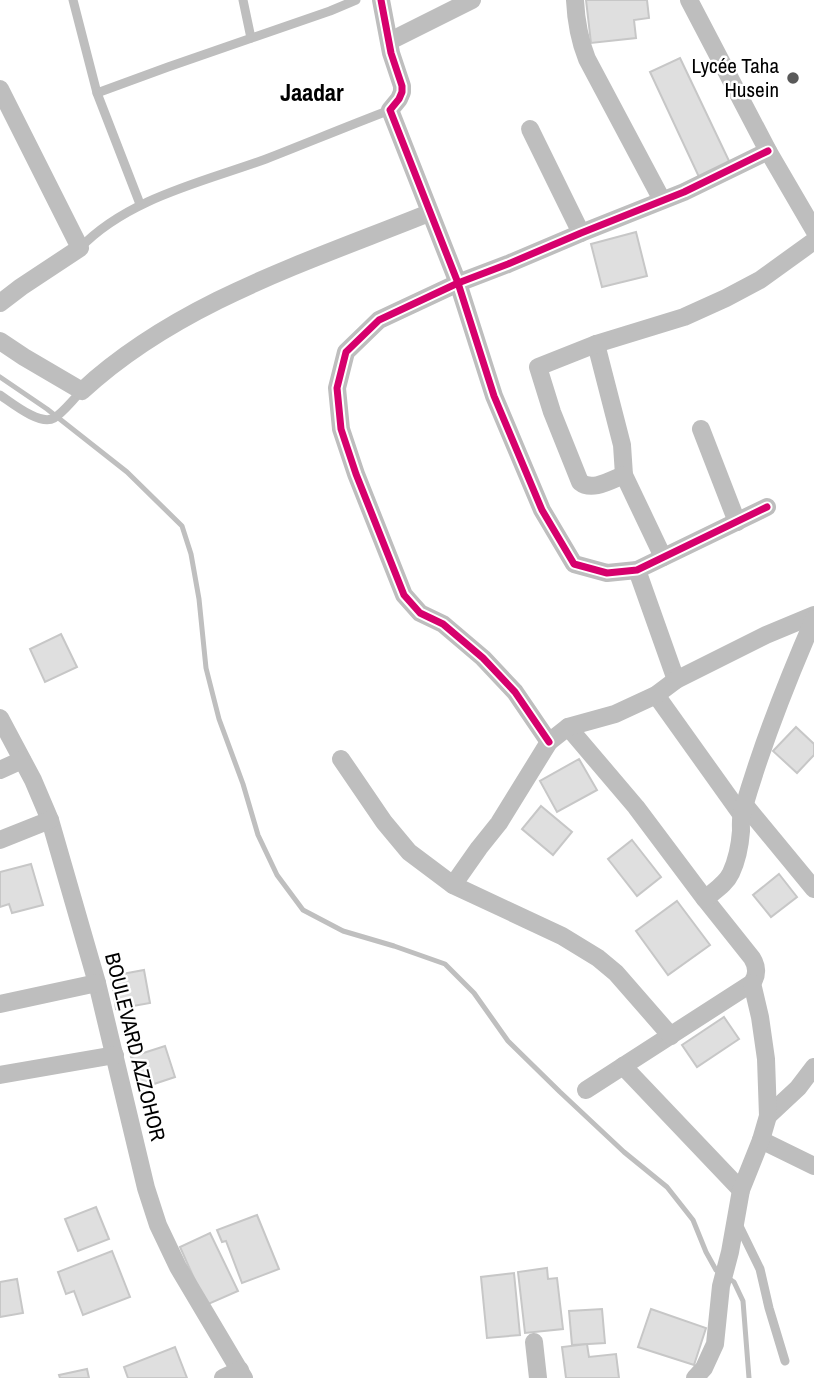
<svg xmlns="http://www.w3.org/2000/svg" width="814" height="1378" font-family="'Archivo Narrow',sans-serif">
  <rect width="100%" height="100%" fill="#fff"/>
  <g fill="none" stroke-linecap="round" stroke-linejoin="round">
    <g stroke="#bfbfbf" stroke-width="5">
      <path d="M0,377L47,409L127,472L182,526L191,554L199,599L206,668L219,719L243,784L258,835L277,875L303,910L343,931L394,946L445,964L474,993L508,1041L560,1092L624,1152L667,1187L693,1220L706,1252L716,1270L720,1273"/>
      <path d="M728,1278L734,1282L743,1301L749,1378"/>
    </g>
  </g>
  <g fill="#dfdfdf" stroke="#c7c7c7" stroke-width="2">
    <path d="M586,0H647L649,18L634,20L636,38L591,43Z"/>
    <path d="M680,58L730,163L699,177L650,72Z"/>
    <path d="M636,232L647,276L602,287L591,244Z"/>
    <path d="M61,634L77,667L45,682L30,649Z"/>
    <path d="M796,727L814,744V755L797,773L773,751Z"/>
    <path d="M579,759L597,790L557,812L540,781Z"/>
    <path d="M541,806L572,832L553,855L522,829Z"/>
    <path d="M632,840L661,877L637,896L608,859Z"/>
    <path d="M31,864L43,905L12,913L9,904L0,907V872Z"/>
    <path d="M779,874L797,897L771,917L753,895Z"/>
    <path d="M677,901L710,945L668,975L636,931Z"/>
    <path d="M144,970L150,1003L116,1009L111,976Z"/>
    <path d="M724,1017L739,1039L697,1067L682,1045Z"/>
    <path d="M165,1046L175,1077L142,1088L131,1057Z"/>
    <path d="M96,1207L109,1239L78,1251L65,1219Z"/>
    <path d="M257,1215L279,1269L242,1283L226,1241L222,1242L217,1230Z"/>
    <path d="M210,1233L238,1291L206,1305L180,1247Z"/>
    <path d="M112,1251L130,1297L83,1315L74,1291L66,1294L58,1272Z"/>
    <path d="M547,1268L548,1279L557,1278L563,1329L525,1333L518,1272Z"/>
    <path d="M514,1273L520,1335L487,1338L481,1277Z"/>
    <path d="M17,1279L23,1313L0,1317V1282Z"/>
    <path d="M602,1309L605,1343L572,1345L569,1311Z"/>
    <path d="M651,1309L706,1328L694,1365L638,1347Z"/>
    <path d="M587,1344L589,1357L616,1354L619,1378H566L562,1347Z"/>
    <path d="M175,1347L187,1378H128L124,1367Z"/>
    <path d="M87,1369L89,1378H60L59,1375Z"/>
  </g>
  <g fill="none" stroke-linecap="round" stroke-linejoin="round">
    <g stroke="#bebebe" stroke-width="9">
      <path d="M73,0L97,93L140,204"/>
      <path d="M243,0L251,38"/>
      <path d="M97,93L168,67L330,11L356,0"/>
      <path d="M80,248C128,198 203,182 266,159C307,143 348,126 390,110"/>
      <path d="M0,395C12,403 40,426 54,418C64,412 73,399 82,391"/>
      <path d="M738,1224L760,1269L769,1308L785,1361"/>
    </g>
    <g stroke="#bebebe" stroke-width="18">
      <path d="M381,0L391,53L402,86V92L399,99L390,110L458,283L494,396L542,510L574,564L607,573L637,570L767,507"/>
      <path d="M575,0C576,21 579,39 587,59L662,200"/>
      <path d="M689,0L768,151L814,230"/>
      <path d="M390,41L472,0"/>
      <path d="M0,89L80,248L21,287L0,303"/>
      <path d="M530,129L581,233"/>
      <path d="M0,341L24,357L82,391C178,302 310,261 429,213"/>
      <path d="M596,344L622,445L624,475L663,557"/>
      <path d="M701,429L737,522"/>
      <path d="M624,475C611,480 592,492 580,482L552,412L538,367L596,344L684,317L726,298L760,280L814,241"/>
      <path d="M637,570L676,680"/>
      <path d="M656,695L741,814"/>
      <path d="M0,718L33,780L50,820L97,983L146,1188L158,1225L178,1267L244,1378"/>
      <path d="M568,727L636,807L705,899L752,958C757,966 758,975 752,983L586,1090"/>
      <path d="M549,742L515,692L483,658L443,624L420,613L404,595L356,474L341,429L337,388L346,352L379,320L458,283L508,264L581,233L684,192L768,151"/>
      <path d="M341,759L384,822L409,852L453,885L562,936L598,958L616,973L671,1036"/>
      <path d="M0,770L22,760"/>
      <path d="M744,804L814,889"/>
      <path d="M0,840L50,820"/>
      <path d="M453,885L479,848L499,823L549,742L568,727L615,714L656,695L676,680L766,635L814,615"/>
      <path d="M705,899C714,891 726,884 731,873C737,860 740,845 741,831C741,824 740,817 743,810C762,744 787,681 814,619"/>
      <path d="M0,1004L97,983"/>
      <path d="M623,1066L741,1190"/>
      <path d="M0,1075L115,1055"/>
      <path d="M768,1116L798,1088L814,1067"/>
      <path d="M761,1140L814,1166"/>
      <path d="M534,1342L538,1378"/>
      <path d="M223,1378L240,1370"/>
      <path d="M695,1378L704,1368L715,1344L721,1286L730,1252L741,1190L761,1140L768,1116L766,1059L760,1017L752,983"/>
    </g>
    <defs>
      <g id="cycleway">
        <path d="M381,0L391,53L402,86V92L399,99L390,110L458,283L494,396L542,510L574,564L607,573L637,570L767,507"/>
        <path d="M549,742L515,692L483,658L443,624L420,613L404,595L356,474L341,429L337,388L346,352L379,320L458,283L508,264L581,233L684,192L768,151"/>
      </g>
    </defs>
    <use href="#cycleway" stroke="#fff" stroke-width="11"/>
    <use href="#cycleway" stroke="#d6006c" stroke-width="7"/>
  </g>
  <circle fill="#595959" stroke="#fff" stroke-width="2.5" cx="793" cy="78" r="7"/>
  <g text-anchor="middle" stroke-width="5" stroke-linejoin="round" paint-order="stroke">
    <g font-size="21" fill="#000" stroke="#fff" text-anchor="end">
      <text x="779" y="73">Lycée Taha<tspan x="779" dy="24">Husein</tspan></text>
    </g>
    <g font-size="21" fill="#000" stroke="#fff">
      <text transform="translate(135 1047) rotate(76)" y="7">BOULEVARD AZZOHOR</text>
    </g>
    <g font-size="24" font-weight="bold" fill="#000" stroke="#fff">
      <text x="312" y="101">Jaadar</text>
    </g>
  </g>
</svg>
